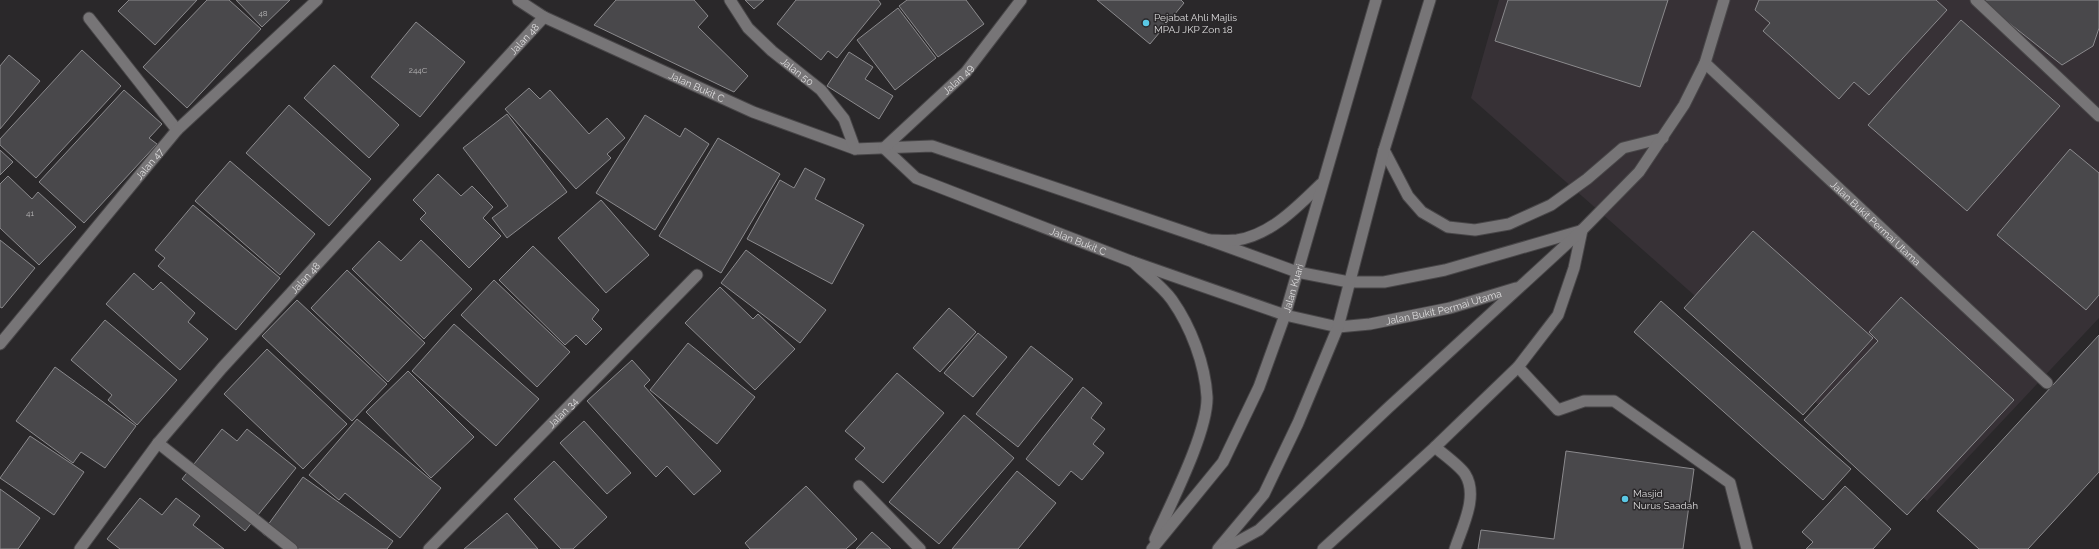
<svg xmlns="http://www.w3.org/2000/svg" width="2099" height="549" font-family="Raleway,sans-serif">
  <rect width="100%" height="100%" fill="#2a282a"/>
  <path fill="#373136" d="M1499,0H2099V318L1927,501L1471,98Z"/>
  <g fill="#49484b" stroke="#8b8a8d">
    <path d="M129,0H197L155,45L118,11Z"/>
    <path d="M207,0H229L261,29L187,108L143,67Z"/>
    <path d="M236,0H290L262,27Z"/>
    <path d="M616,0H694L708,16L698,27L748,76L734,92L594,25Z"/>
    <path d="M745,0H764L754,9Z"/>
    <path d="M796,0H878L881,4L837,58L828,51L821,60L777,24Z"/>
    <path d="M907,0H966L984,24L938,57L899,6Z"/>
    <path d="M1097,0H1181L1184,3L1150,44Z"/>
    <path d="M1508,0H1668L1640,87L1495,41Z"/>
    <path d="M1759,0H1936L1947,10L1869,95L1854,82L1839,99L1763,31L1770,23L1755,10Z"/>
    <path d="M1980,0H2099V28L2093,46L2062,65Z"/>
    <path d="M898,8L936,58L895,90L857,40Z"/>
    <path d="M1961,20L2060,106L1967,211L1868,125Z"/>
    <path d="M416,22L465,62L420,117L371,77Z"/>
    <path d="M82,50L121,86L36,178L0,145V139Z"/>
    <path d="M849,52L873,67L865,79L893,96L879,119L827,86Z"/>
    <path d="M9,55L40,81L0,129V66Z"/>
    <path d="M334,65L399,125L369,158L304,98Z"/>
    <path d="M529,88L540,99L550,90L589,134L607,118L625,138L607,154L611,158L576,189L505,109Z"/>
    <path d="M124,90L162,124L149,138L157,144L84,223L39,182Z"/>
    <path d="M289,105L371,179L329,226L246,153Z"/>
    <path d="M507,114L567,192L507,238L492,218L508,206L463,148Z"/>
    <path d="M645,115L680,137L685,128L709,144L655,230L596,193Z"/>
    <path d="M718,138L780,174L721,273L659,236Z"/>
    <path d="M2070,149L2099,173V295L2086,310L1997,235Z"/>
    <path d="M0,150L13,162L0,175Z"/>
    <path d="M230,161L315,234L280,275L195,201Z"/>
    <path d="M805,168L825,179L815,199L864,225L832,284L747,239L780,180L794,188Z"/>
    <path d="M438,174L461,196L472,186L493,207L483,218L501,236L469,268L420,219L426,213L413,200Z"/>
    <path d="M8,176L32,199L38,192L76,227L39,265L0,228V184Z"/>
    <path d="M601,200L649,255L606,293L558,238Z"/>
    <path d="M193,205L280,278L236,330L158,266L165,258L155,250Z"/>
    <path d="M1753,231L1873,338L1803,415L1684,308Z"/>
    <path d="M0,240L35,268L2,308L0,307Z"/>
    <path d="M421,240L472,289L424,339L352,269L379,241L401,261Z"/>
    <path d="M533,246L599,310L592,319L602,329L586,345L576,335L565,345L499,280Z"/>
    <path d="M746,250L826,310L800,343L721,283Z"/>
    <path d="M347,270L425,343L388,382L311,308Z"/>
    <path d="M134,273L153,290L161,282L195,313L188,322L208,339L180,370L106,304Z"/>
    <path d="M494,280L570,352L537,387L461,315Z"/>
    <path d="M720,287L753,319L758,314L795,349L755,390L685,323Z"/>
    <path d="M1901,297L2014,400L1907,515L1804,420L1878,341L1869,332Z"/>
    <path d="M297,300L387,384L352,421L262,336Z"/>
    <path d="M1661,301L1851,469L1823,500L1634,332Z"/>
    <path d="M949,308L976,332L940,372L913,348Z"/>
    <path d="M105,320L177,380L137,425L108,400L112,395L71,360Z"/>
    <path d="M454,324L539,399L496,446L412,371Z"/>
    <path d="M978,333L1007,357L973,397L944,373Z"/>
    <path d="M2099,335V472L2028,549H1979L1937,511Z"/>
    <path d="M688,343L755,397L717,444L650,390Z"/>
    <path d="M1031,346L1073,379L1018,447L976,414Z"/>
    <path d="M267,349L347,424L303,469L224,394Z"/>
    <path d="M632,360L650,380L644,386L721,471L694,495L667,466L656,477L587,401Z"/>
    <path d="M55,367L136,426L105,468L81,452L73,463L16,421Z"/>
    <path d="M408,371L474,437L431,478L366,412Z"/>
    <path d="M897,373L944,413L883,483L855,459L865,448L845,431Z"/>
    <path d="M1083,387L1102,403L1091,418L1105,429L1093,444L1104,453L1082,480L1071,471L1059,486L1026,459Z"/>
    <path d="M964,415L1014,458L939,544L889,502Z"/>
    <path d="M357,419L441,488L400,538L345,493L339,500L309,475Z"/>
    <path d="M584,421L631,473L607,494L560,443Z"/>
    <path d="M222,429L237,441L247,429L296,468L245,531L182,479Z"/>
    <path d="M30,436L84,472L54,515L0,478Z"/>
    <path d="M1566,451L1694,469L1683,549H1478L1481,530L1554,539Z"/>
    <path d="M554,461L607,517L573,549H561L514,499Z"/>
    <path d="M1017,471L1056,503L1018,549H952Z"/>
    <path d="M303,477L393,541L387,549H284L262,533Z"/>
    <path d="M806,486L857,539L846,549H750L745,543Z"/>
    <path d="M1845,486L1891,529L1873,549H1806L1813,542L1802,532Z"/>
    <path d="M0,489L40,518L18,549H0Z"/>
    <path d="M140,498L162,515L176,498L200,516L193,525L224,549H120L107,539Z"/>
    <path d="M507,513L538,549H464Z"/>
    <path d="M872,532L891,549H856Z"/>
  </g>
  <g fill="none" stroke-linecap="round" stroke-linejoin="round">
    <defs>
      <g id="service">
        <path d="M1976,0L2099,116"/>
        <path d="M89,18L177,130"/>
        <path d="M1518,367L1558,410L1584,401H1614L1730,483L1747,549"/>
        <path d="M1435,447C1443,454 1460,466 1465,474C1479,496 1462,527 1455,549"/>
        <path d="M1323,549L1435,447L1518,367L1558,315L1574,268L1582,230"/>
      </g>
      <g id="minor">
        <path id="s1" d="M518,0L544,17L753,112L855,149L932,146L1209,240L1297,272"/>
        <path id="s2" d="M730,0L748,28L772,51L821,90L844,119L855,149"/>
        <path id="s3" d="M1705,63L2047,383"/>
        <path id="s4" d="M884,148L916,178L1133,262L1285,315"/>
        <path id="s5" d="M884,148L966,72L1021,0"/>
        <path id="s6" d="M0,344L177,130L317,0"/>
        <path d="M158,443L292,549"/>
        <path d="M859,486L920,549"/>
        <path id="s7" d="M80,549L158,443L222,368L544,17"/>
        <path id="s8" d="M429,549L697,275"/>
      </g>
      <g id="tertiary">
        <path d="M1384,150L1408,196L1422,212L1448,227L1475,230L1509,224L1551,205L1587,179L1623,148L1663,138"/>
        <path d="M1209,240C1218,240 1228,241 1237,240C1271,235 1298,206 1321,184"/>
        <path d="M1133,262C1145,274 1162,286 1172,300C1191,327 1205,364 1207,397C1208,432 1170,505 1155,539"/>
        <path d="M1297,272L1349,282H1384L1445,270L1580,231"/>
        <path id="s9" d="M1285,315L1338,327L1370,324L1450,308L1516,288"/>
        <path id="s10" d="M1152,549L1223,462L1259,387L1285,315L1376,0"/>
        <path d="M1218,549L1264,494L1298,423L1338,327L1384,150L1430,0"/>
        <path d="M1224,549L1259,530L1388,408L1582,230L1639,172L1684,105L1705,63L1724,0"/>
      </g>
    </defs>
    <use href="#service" stroke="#484648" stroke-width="13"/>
    <use href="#minor" stroke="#484648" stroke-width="13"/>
    <use href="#tertiary" stroke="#484648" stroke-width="13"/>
    <use href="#service" stroke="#777577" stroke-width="11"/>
    <use href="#minor" stroke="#777577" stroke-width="11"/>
    <use href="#tertiary" stroke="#777577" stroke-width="11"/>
  </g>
  <g fill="#5ac8e5" stroke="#2a282a" stroke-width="1.5">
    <circle cx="1146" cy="23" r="4"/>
    <circle cx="1625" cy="499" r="4"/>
  </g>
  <g text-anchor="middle" stroke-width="3" stroke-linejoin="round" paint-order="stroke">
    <g font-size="8" fill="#b9b8b9">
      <text x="263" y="16">48</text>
      <text x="418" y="73">244C</text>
      <text x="30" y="216">41</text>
    </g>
    <g font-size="10" fill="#deddde" stroke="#2a282a" text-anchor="start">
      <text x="1154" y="21">Pejabat Ahli Majlis<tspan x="1154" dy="12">MPAJ JKP Zon 18</tspan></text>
      <text x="1633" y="497">Masjid<tspan x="1633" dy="12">Nurus Saadah</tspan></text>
    </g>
    <g font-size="10" fill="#deddde" stroke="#2a282a">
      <text dy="4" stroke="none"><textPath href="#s7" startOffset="677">Jalan 48</textPath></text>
      <text dy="4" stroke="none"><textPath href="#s2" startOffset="99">Jalan 50</textPath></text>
      <text dy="4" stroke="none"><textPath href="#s5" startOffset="101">Jalan 49</textPath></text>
      <text dy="4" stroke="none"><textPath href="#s1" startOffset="199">Jalan Bukit C</textPath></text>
      <text dy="4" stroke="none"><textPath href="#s6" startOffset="234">Jalan 47</textPath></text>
      <text dy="4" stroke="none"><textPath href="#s3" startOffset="234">Jalan Bukit Permai Utama</textPath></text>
      <text dy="4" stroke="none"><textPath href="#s4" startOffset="218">Jalan Bukit C</textPath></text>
      <text dy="4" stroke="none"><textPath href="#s7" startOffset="353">Jalan 48</textPath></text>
      <text dy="4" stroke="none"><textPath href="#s10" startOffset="300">Jalan Kuari</textPath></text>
      <text dy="4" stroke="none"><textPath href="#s9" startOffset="162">Jalan Bukit Permai Utama</textPath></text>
      <text dy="4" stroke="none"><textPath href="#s8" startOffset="191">Jalan 34</textPath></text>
    </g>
  </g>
</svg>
